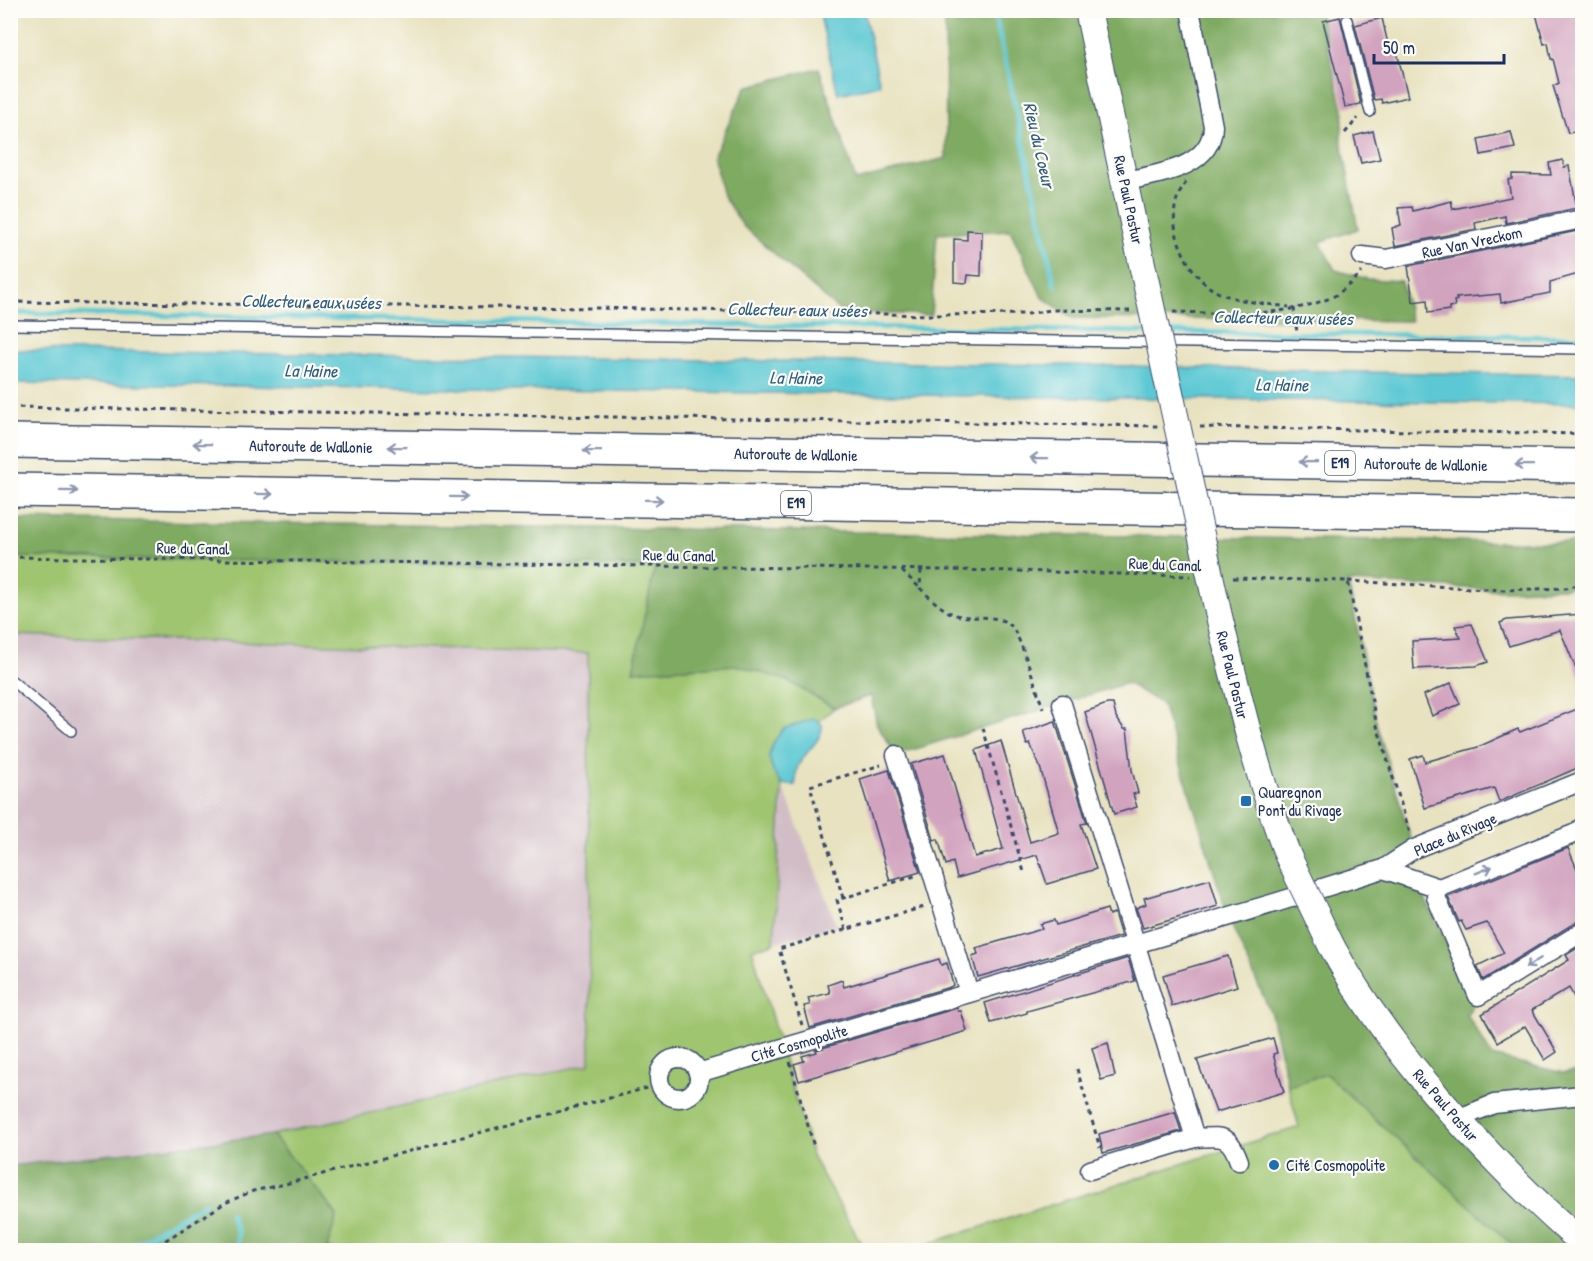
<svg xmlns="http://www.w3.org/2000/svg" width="1593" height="1261" font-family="'Patrick Hand',sans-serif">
  <rect width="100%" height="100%" fill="#fdfcf7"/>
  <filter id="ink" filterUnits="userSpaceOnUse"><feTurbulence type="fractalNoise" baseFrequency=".0167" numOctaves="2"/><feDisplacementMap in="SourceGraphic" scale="12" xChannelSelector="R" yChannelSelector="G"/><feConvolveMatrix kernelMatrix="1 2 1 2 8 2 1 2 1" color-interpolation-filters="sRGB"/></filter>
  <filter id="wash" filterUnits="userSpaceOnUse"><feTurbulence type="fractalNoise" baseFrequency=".008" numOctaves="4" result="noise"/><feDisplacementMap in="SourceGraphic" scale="24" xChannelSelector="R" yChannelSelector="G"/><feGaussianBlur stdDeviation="1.35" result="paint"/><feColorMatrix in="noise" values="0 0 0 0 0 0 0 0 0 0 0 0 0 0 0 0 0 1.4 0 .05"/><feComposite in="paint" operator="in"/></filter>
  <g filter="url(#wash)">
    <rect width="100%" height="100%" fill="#e8e2c0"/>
    <path fill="#d2bdc7" d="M11,635L588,653L834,708L819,721L782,785L837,926L753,948L327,1248L331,1250H11Z"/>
    <g fill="#9fc56f" stroke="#5d7a66" stroke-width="1.5">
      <path d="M11,557L656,566L633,671L736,665L786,680L834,708L819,721L803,722L774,742L769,756L773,771L782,785L774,943L752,949L812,1156L865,1250H331L327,1248L267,1136L590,1064L588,653L11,635Z"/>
      <path d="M1326,1074L1518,1250H908L1299,1127L1288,1086Z"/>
    </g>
    <g fill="#7faa62" stroke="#4d6c60" stroke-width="1.5">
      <path d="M945,11H1319L1344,113L1341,138L1358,229L1320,242L1335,270L1368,279L1401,281L1411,321L1073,318L1042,297L1010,230L937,234L931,315L841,312L743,226L723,196L713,157L746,87L819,68L856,181L946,158Z"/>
      <path d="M11,519L1582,543V584L1566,588L1505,590L1348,582L1377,726L1414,849L1384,869L1424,897L1476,999L1467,1015L1492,1056L1563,1073L1582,1071V1250H1518L1326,1074L1288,1086L1271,1014L1228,917L1162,704L1127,683L896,755L877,725L871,696L834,708L786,680L736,665L633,671L655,566L11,557Z"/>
      <path d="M273,1135L337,1215L327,1248L331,1250H11V1166Z"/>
    </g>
    <g fill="#5cc8d3" stroke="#3c7c98" stroke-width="1.5">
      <path d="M819,11H864L880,85L838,94Z"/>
      <path d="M11,350L1130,366L1359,372L1582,375V404L11,383Z"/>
      <path d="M812,719L819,721L822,725C823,741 804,752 798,766C795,773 797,779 795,785H782L773,771L769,757L774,742L783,729Z"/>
    </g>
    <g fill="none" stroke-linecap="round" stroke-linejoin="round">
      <g stroke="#5cc8d3" stroke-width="5">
        <path d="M994,10L1055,286"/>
        <path d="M10,313L1149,332"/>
        <path d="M1164,332L1582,337"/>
        <path d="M230,1214L238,1233L237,1250"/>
        <path d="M124,1250L205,1203"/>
      </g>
    </g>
    <g id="blocks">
      <g fill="#d2a3bf">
        <path d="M1535,10H1582V131L1568,133L1553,86L1559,83L1553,59H1551L1548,43L1544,44Z"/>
        <path d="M1340,17L1361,104L1345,107L1323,21Z"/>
        <path d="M1382,18L1390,53L1397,52L1408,97L1382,103L1381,99L1374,100L1355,25Z"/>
        <path d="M1373,131L1380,159L1361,163L1354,136Z"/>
        <path d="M1511,132L1515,148L1481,155L1478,139Z"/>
        <path d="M1563,160L1564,167L1569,166L1577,208L1506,223L1505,216L1475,223L1476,229L1395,246L1392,228L1401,225L1398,208L1412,207L1413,211L1451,201L1453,209L1511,197L1508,180L1512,179V174L1551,175L1549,163Z"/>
        <path d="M967,230L982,231L981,276L968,275L967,283L954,282V239L967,240Z"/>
        <path d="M1582,230V273L1550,282V293L1501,303L1500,294L1456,298L1457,300L1454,301L1455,306L1449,307V310L1428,313L1427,300L1413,302L1408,266Z"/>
        <path d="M1582,614V683L1560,630L1509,646L1500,623L1507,620Z"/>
        <path d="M1472,624L1488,662L1476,666L1414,669L1412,641L1461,638L1455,626Z"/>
        <path d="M1451,683L1460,704L1432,716L1424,695Z"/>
        <path d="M1107,704H1113L1116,717L1124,729H1127L1132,770L1138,793L1133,794L1137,807L1114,814L1085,712Z"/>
        <path d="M1582,707V766L1499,802L1494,788L1425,808L1410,759L1423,755L1425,762L1478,747L1518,729L1520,732Z"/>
        <path d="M1055,721L1087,823L1081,824L1096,869L1047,884L1037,855L957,878L953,862L946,865L938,839L934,840L911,764L945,754L975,857L1003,849L976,750L1001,741L1030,842L1059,833L1040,767L1030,744L1027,745L1023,732Z"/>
        <path d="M889,770L920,872L890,881L860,779Z"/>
        <path d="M1568,848L1582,881V921L1576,922L1483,980L1477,966L1504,953L1487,923L1466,930L1461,921L1459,922L1448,897Z"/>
        <path d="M1210,879L1218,906L1143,928L1136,908L1146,904L1144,898Z"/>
        <path d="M1107,909L1109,915L1114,913L1121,936L978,977L972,956L978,954L976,948L1042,929L1040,924L1054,920L1056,925Z"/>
        <path d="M1582,945V1011L1569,988L1532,1010L1557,1052L1545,1060L1525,1026L1498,1042L1482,1014L1569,960L1566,955Z"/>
        <path d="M1228,956L1237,986L1172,1006L1163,975Z"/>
        <path d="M1128,958L1135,981L1027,1011V1013L991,1023L985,1003Z"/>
        <path d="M939,959L941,965L947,963L953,985L950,987L810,1028L804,1006L810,1005L808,998L830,993L828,985L842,980L844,987Z"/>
        <path d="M957,1008L958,1011H961L967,1031L799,1081L794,1064L804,1061L802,1056L817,1052L816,1050Z"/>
        <path d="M1273,1038L1277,1053L1273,1054L1284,1092L1216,1112L1197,1060Z"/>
        <path d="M1108,1043L1115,1076L1101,1080L1092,1048Z"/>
        <path d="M1175,1112L1181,1131L1103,1153L1099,1134Z"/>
      </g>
    </g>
  </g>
  <g filter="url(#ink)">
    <use href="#blocks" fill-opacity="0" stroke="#3a4a6d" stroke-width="1.5"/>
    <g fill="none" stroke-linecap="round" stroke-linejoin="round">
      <defs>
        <g id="service">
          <path d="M1347,20L1370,112"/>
          <path d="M10,325L1582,349"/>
          <path d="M10,679L71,731"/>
        </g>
        <g id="minor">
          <path d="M1125,181C1158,174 1212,168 1213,126L1190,10"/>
          <path d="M1362,256L1386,259L1582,219"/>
          <path d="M1062,704L1195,1138C1222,1137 1229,1133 1239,1161"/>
          <path d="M896,755L969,993"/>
          <path d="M1582,827L1576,833L1439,888L1436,897L1478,996L1582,932"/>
          <path d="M1383,869L1439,888"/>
          <circle cx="679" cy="1078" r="20"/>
          <path d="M698,1073L1278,902L1383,869L1414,849L1582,781"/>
          <path d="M1457,1119L1494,1104L1582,1095"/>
          <path d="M1090,1170L1195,1138"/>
        </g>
        <g id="secondary">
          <path d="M1088,10L1138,246"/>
          <path d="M1218,612C1238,695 1257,777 1288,856"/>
          <path d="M1331,945C1371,1020 1425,1086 1483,1147C1514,1180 1547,1213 1582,1242"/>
        </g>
        <g id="motorway">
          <path d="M10,441L1582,466"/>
          <path d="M10,490L1582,515"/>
        </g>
      </defs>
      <use href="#service" stroke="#3a4a6d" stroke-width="12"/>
      <use href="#minor" stroke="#3a4a6d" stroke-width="21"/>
      <use href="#secondary" stroke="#3a4a6d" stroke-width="28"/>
      <use href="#motorway" stroke="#3a4a6d" stroke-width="36"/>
      <g stroke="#3a4a6d" stroke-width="3" stroke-dasharray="4.5 4.5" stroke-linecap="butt">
        <path d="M1345,133L1358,118"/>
        <path d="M1186,182C1183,188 1179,193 1177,199C1167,229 1187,272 1212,289C1230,301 1268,304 1289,307"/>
        <path d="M10,302L594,308L931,315L1028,314L1050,310L1130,311"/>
        <path d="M1294,308L1297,333"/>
        <path d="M1173,312C1223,313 1277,318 1325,300C1339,296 1352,282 1362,272"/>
        <path d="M10,407L1158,426"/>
        <path d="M1200,427L1582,434"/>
        <path d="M10,557L1017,571L1190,576"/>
        <path d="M921,570L920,588C930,598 940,608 953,614C970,621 997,612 1011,626C1021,637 1037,691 1043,708"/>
        <path d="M902,571L920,588"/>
        <path d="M1233,578L1348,581L1377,726L1410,833"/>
        <path d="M1348,581L1505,590L1566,588L1582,584"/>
        <path d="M983,728L1024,872"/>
        <path d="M843,898L810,786L881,765"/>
        <path d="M846,930L837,900L915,876"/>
        <path d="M802,1025L779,949L924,907"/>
        <path d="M790,1062L814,1147"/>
        <path d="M1077,1069L1100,1148"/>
        <path d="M150,1250L225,1203L253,1191L285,1184L659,1085"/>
      </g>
      <use href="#service" stroke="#fff" stroke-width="9"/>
      <use href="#minor" stroke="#fff" stroke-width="18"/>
      <use href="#secondary" stroke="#fff" stroke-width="26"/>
      <use href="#motorway" stroke="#fff" stroke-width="33"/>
      <defs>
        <g id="secondary-bridge">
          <path d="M1138,246L1218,612"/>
          <path d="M1288,856L1331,945"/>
        </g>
      </defs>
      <use href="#secondary-bridge" stroke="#3a4a6d" stroke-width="28" stroke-linecap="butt"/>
      <use href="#secondary-bridge" stroke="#fff" stroke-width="26"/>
    </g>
    <defs><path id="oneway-shaft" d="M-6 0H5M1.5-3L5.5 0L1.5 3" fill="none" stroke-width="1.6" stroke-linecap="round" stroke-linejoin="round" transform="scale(1.5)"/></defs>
    <g stroke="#8d97ae">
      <use href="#oneway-shaft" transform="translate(202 444) rotate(-179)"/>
      <use href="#oneway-shaft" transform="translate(397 447) rotate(-179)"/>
      <use href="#oneway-shaft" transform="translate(592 451) rotate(-179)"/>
      <use href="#oneway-shaft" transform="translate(1039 458) rotate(-179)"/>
      <use href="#oneway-shaft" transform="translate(1308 462) rotate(-179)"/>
      <use href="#oneway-shaft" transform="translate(1524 465) rotate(-179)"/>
      <use href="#oneway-shaft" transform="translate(69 491) rotate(1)"/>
      <use href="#oneway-shaft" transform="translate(264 494) rotate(1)"/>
      <use href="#oneway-shaft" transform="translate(459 497) rotate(1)"/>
      <use href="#oneway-shaft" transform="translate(654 500) rotate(1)"/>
      <use href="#oneway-shaft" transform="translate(1484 870) rotate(-22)"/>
      <use href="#oneway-shaft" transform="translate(1533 963) rotate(148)"/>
    </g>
  </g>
  <g fill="#1f6fb2" stroke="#fdfcf7" stroke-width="2">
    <rect x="1240" y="795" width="12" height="12" rx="3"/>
    <circle cx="1274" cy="1165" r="6"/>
  </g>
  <g text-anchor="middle" stroke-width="4.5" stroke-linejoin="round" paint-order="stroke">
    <g fill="#fdfcf7" stroke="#5f6c8c" stroke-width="1.5">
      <rect x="1325" y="451" width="30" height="24" rx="4.5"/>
      <rect x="781" y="491" width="30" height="24" rx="4.5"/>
    </g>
    <g font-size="15" font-weight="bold" fill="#1b2f5e">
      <text x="1340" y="468">E19</text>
      <text x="796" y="508">E19</text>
    </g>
    <g font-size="16" fill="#1b2f5e" stroke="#fdfcf7">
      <text transform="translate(1129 200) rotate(78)" y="6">Rue Paul Pastur</text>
      <text transform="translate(1472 242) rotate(-12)" y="6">Rue Van Vreckom</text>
      <text transform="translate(311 446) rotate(1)" y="6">Autoroute de Wallonie</text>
      <text transform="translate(796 454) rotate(1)" y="6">Autoroute de Wallonie</text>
      <text transform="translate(1426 464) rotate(1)" y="6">Autoroute de Wallonie</text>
      <text transform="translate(193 548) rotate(1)" y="6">Rue du Canal</text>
      <text transform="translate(679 555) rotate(1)" y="6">Rue du Canal</text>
      <text transform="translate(1165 564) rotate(2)" y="6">Rue du Canal</text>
      <text transform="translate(1233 675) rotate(76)" y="6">Rue Paul Pastur</text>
      <text transform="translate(1455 834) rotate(-23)" y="6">Place du Rivage</text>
      <text transform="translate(799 1043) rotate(-16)" y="6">Cité Cosmopolite</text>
      <text transform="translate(1446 1105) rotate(49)" y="6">Rue Paul Pastur</text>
    </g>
    <g font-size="16" fill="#1b2f5e" stroke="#fdfcf7" text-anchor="start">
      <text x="1258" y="798">Quaregnon<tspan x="1258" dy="18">Pont du Rivage</tspan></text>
      <text x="1286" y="1171">Cité Cosmopolite</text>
    </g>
    <g font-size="18" font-style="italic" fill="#2e5d81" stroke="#fdfcf7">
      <text transform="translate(1039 145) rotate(77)" y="6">Rieu du Coeur</text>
      <text transform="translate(311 302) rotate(1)" y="6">Collecteur eaux usées</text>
      <text transform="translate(797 310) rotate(1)" y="6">Collecteur eaux usées</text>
      <text transform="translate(1283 318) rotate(1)" y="6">Collecteur eaux usées</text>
      <text transform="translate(311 371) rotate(1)" y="6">La Haine</text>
      <text transform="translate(796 378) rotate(1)" y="6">La Haine</text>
      <text transform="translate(1282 385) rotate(1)" y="6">La Haine</text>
    </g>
  </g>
  <rect width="1593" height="1261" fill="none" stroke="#fdfcf7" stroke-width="36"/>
  <path d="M1374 54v9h130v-9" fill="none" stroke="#1b2f5e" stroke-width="3"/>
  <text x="1383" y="54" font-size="18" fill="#1b2f5e" stroke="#fdfcf7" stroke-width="4.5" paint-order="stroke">50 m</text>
</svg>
